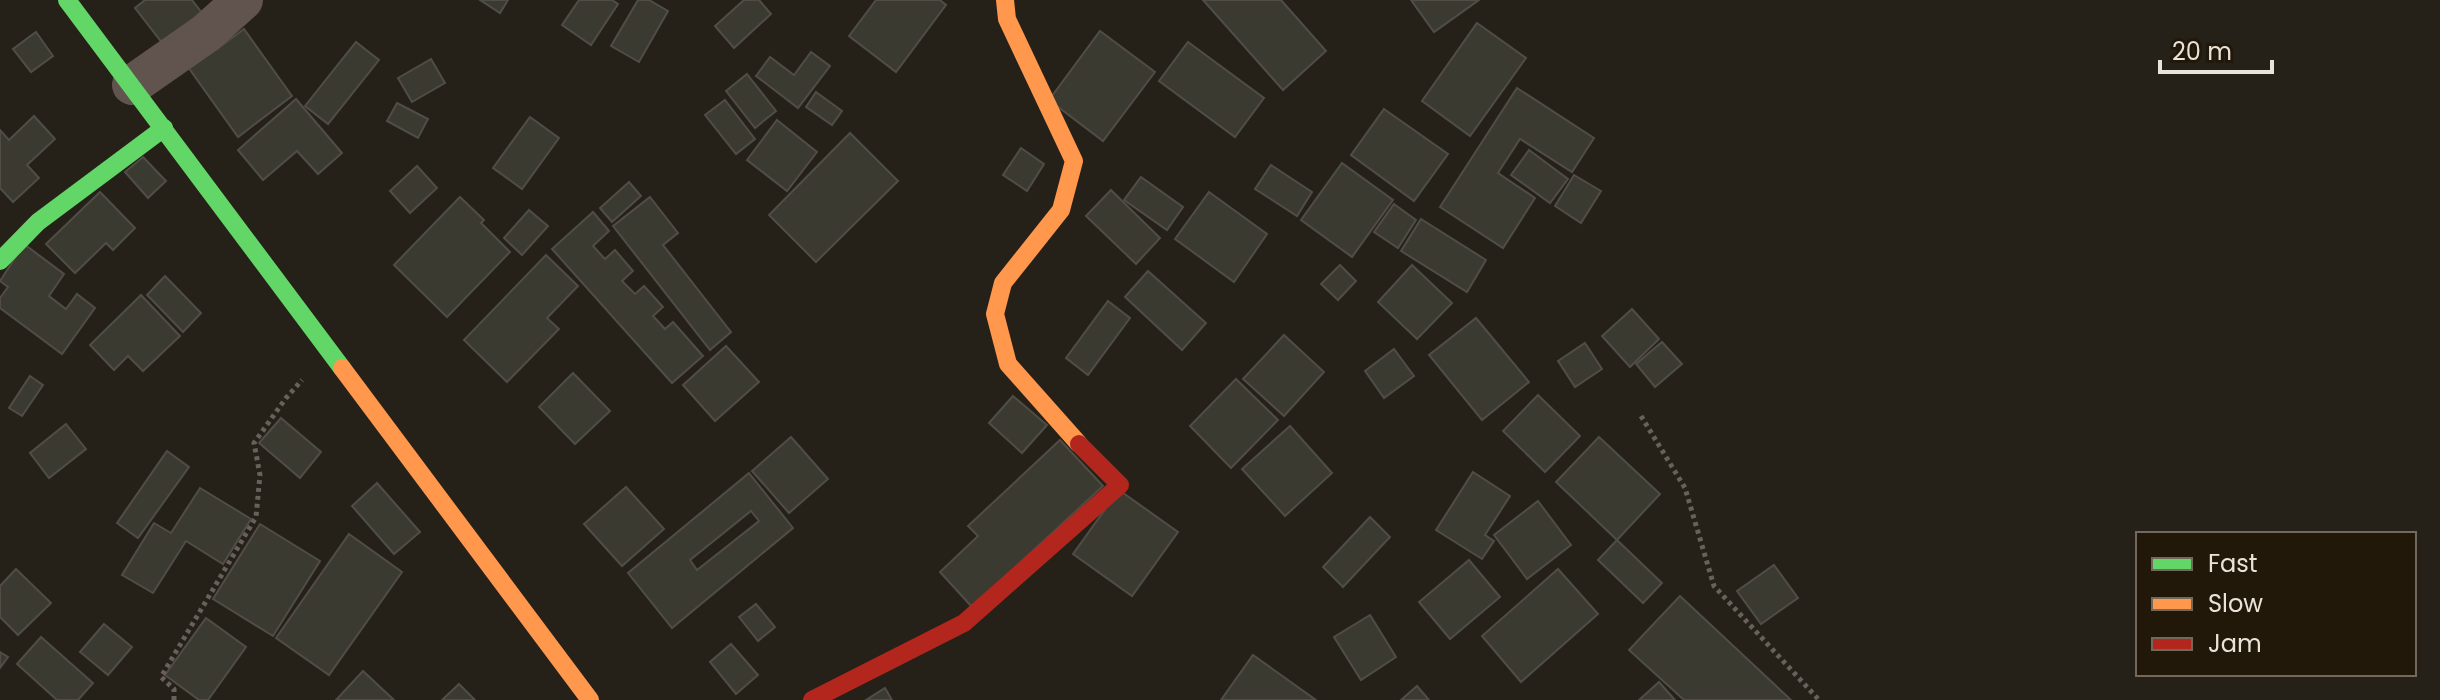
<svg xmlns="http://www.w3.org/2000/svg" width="2440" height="700" font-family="Poppins,sans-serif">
  <rect width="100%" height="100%" fill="#262118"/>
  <g fill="#3b3a31" stroke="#504d46" stroke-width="2" fill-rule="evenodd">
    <path d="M145,0H192L202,13L163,44L135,8Z"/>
    <path d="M480,0H508L500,13Z"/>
    <path d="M579,0H612L618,4L591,45L562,25Z"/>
    <path d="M638,0H649L668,11L639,62L611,46Z"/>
    <path d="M744,0H759L771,14L734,48L715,26Z"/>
    <path d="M876,0H940L946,5L896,72L849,36Z"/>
    <path d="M1203,0H1281L1326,51L1283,90Z"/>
    <path d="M1411,0H1479L1434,32Z"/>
    <path d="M1477,23L1526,58L1470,136L1422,101Z"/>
    <path d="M244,29L292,96L238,137L183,60L217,49Z"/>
    <path d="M1100,31L1155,72L1103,141L1049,100Z"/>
    <path d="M36,32L53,56L31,72L13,49Z"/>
    <path d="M356,42L379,60L328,124L305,106Z"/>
    <path d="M1188,42L1264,98L1235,137L1159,81Z"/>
    <path d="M811,52L830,66L798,108L756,76L770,57L794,75Z"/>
    <path d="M431,59L445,83L412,102L398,78Z"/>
    <path d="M747,74L776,111L755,128L726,91Z"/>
    <path d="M1517,88L1594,138L1572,172L1520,139L1498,173L1535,198L1503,248L1440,207Z"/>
    <path d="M816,92L842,111L832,125L806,107Z"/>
    <path d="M296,99L342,153L318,174L297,151L263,180L238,150Z"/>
    <path d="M725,100L755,139L736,154L705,115Z"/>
    <path d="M397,103L428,119L418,138L387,121Z"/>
    <path d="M1384,109L1448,154L1414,201L1351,155Z"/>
    <path d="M34,116L55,139L27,165L39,178L13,202L0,188V130L9,140Z"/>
    <path d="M530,117L559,138L522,189L493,168Z"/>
    <path d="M777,120L817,152L787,191L747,160Z"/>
    <path d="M850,133L898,181L816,262L769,215Z"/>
    <path d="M1021,148L1044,164L1027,191L1003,175Z"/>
    <path d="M1529,150L1568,179L1550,203L1511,175Z"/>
    <path d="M143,157L166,181L148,198L125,172Z"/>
    <path d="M1342,163L1393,200L1352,257L1301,220Z"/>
    <path d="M1271,165L1312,192L1297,216L1255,189Z"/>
    <path d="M417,166L437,188L410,213L390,191Z"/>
    <path d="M1574,175L1601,191L1581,223L1555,206Z"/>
    <path d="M1141,177L1183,207L1167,230L1124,200Z"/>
    <path d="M629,182L641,196L612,222L600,208Z"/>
    <path d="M1111,190L1160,238L1136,264L1086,216Z"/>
    <path d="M100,192L135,228L113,250L106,243L75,273L46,244Z"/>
    <path d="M1209,192L1267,234L1234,282L1175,239Z"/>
    <path d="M460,197L484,220L481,223L510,252L447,317L394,265Z"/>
    <path d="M650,197L678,233L663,245L731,332L710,350L613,226Z"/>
    <path d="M1394,204L1416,220L1398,248L1374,232Z"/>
    <path d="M529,210L548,226L522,255L504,238Z"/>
    <path d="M593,212L609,231L593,246L605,259L615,250L633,271L622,281L635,294L644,286L663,307L653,316L665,329L673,322L703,356L672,383L552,249Z"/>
    <path d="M1421,219L1486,260L1467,292L1401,251Z"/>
    <path d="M24,244L64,274L49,296L66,309L77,294L95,308L62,354L0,308V298L8,287L0,281Z"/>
    <path d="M546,255L578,286L547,318L559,329L507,382L464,340Z"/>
    <path d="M1340,265L1356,281L1338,300L1321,284Z"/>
    <path d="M1412,265L1452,303L1417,339L1378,302Z"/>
    <path d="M1148,271L1206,323L1182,350L1125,297Z"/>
    <path d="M165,276L201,313L183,332L147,295Z"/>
    <path d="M141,295L180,336L143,371L128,356L114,370L90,345Z"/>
    <path d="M1108,301L1130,318L1088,375L1066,358Z"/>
    <path d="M1632,309L1659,339L1630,367L1602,336Z"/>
    <path d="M1476,318L1529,382L1482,420L1429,355Z"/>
    <path d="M1284,335L1324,372L1284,416L1243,379Z"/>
    <path d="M1662,342L1682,364L1655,387L1636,364Z"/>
    <path d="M1585,343L1602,369L1575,387L1558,361Z"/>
    <path d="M726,346L759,382L715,421L683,385Z"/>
    <path d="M1394,349L1414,376L1384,398L1365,371Z"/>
    <path d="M573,373L610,411L575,444L539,407Z"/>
    <path d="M30,376L43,385L22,416L9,408Z"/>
    <path d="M1236,379L1278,420L1231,468L1190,426Z"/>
    <path d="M1538,395L1580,436L1545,472L1503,431Z"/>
    <path d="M1013,396L1047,425L1022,453L989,423Z"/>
    <path d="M281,418L321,452L300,478L259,443Z"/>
    <path d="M66,424L86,449L49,478L30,453Z"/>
    <path d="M1290,426L1332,473L1285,516L1242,469Z"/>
    <path d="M791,437L828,479L789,513L752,471Z"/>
    <path d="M1599,437L1660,494L1617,540L1556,482Z"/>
    <path d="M1060,440L1103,486L972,607L940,572L978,536L968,526Z"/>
    <path d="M167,451L189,467L138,538L117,523Z"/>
    <path d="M1473,472L1510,496L1485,535L1494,541L1482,559L1436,530Z"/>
    <path d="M749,473L793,528L672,628L628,573ZM751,511L759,521L697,570L690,560Z"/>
    <path d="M377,483L420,532L394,554L352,506Z"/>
    <path d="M626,487L664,529L622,566L584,524Z"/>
    <path d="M200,488L251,519L223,564L186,541L153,593L122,575L154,523L171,533Z"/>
    <path d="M1119,490L1178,532L1132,596L1073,554Z"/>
    <path d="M1538,501L1571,545L1527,579L1494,535Z"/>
    <path d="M1370,517L1390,537L1343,587L1323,567Z"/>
    <path d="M260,524L320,561L273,636L213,599Z"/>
    <path d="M349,534L402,572L329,675L276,638Z"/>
    <path d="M1617,540L1662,583L1643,603L1598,560Z"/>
    <path d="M1469,560L1500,597L1450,639L1419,602Z"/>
    <path d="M1774,565L1798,598L1761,624L1737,591Z"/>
    <path d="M16,569L51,603L18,635L0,617V586Z"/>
    <path d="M1558,569L1598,614L1521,682L1482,636Z"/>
    <path d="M1680,596L1791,700H1684L1629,650Z"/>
    <path d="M756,604L775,627L758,641L739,617Z"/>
    <path d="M1370,615L1396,657L1361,680L1334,637Z"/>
    <path d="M206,618L246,647L208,700H199L165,675Z"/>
    <path d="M104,624L132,647L108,675L80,652Z"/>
    <path d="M41,637L93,683L78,700H57L17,664Z"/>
    <path d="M731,644L758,675L736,694L710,662Z"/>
    <path d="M0,652L8,657L0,668Z"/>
    <path d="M1253,655L1316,700H1221Z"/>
    <path d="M363,671L394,700H336Z"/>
    <path d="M1659,682L1675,700H1639Z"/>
    <path d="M459,684L475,700H442Z"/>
    <path d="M1417,686L1429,700H1401Z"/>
    <path d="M885,688L892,700H866Z"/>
  </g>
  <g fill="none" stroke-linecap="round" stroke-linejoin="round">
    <g stroke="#68605a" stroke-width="5" stroke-dasharray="4 4" stroke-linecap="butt">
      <path d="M1641,416L1685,488L1714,586L1819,700"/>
      <path d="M174,700V689L161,677L256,517L260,475L254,443L286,398L302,380"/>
    </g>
    <path stroke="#61544e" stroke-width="40" d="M132,85L205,34L243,0"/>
    <g stroke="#63d668" stroke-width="18">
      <path d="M67,0L342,368"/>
      <path d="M0,261L38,222L164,128"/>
    </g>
    <g stroke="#ff974d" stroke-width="18">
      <path d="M1005,0L1007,19L1074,161L1061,210L1003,283L995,314L1008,364L1079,444"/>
      <path d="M342,368L590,700"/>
    </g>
    <path stroke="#b3261e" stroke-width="18" d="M812,700L964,623L1120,485L1079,444"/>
  </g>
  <rect x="2136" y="532" width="280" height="144" fill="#221809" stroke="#72695c" stroke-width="2"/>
  <rect x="2152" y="558" width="40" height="12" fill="#63d668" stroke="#72695c" stroke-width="2"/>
  <text x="2208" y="572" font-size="24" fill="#eae3d9">Fast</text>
  <rect x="2152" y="598" width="40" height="12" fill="#ff974d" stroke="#72695c" stroke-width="2"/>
  <text x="2208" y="612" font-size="24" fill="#eae3d9">Slow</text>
  <rect x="2152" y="638" width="40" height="12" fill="#b3261e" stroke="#72695c" stroke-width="2"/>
  <text x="2208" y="652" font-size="24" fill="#eae3d9">Jam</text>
  <path d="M2160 60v12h112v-12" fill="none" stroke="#eae3d9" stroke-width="4"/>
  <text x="2172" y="60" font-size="24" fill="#eae3d9" stroke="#221809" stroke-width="6" paint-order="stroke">20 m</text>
</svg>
